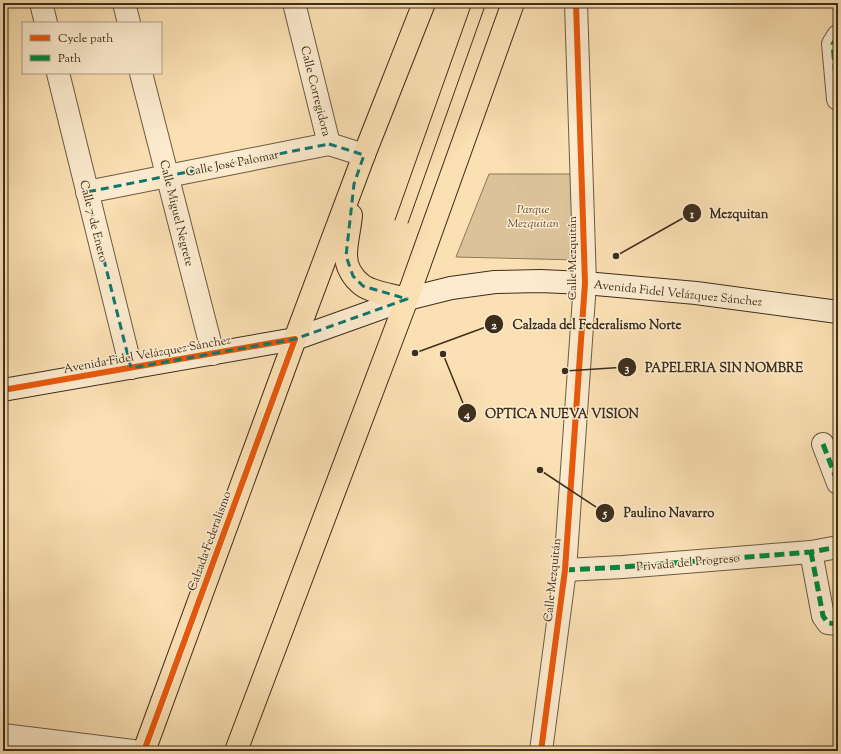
<svg xmlns="http://www.w3.org/2000/svg" width="841" height="754" font-family="'Sorts Mill Goudy',serif">
  <rect width="100%" height="100%" fill="#fbe0b3"/>
  <filter id="stains"><feTurbulence type="fractalNoise" baseFrequency=".005" numOctaves="4"/><feColorMatrix values="0 0 0 0 .2 0 0 0 0 .09 0 0 0 0 .02 0 0 0 .5 -.17"/></filter>
  <radialGradient id="worn" r=".72"><stop offset=".6" stop-color="#630" stop-opacity="0"/><stop offset="1" stop-color="#630" stop-opacity=".3"/></radialGradient>
  <path fill="#dbc299" stroke="#8c785a" d="M489,174H576L578,260L456,257Z"/>
  <g fill="none" stroke-linecap="round" stroke-linejoin="round">
    <defs>
      <g id="street">
        <path d="M41,3L46,23"/>
        <path d="M124,3L129,23"/>
        <path d="M294,3L329,144"/>
        <path d="M838,36L833,44L838,99"/>
        <path d="M58,73L131,368"/>
        <path d="M141,73L213,354"/>
        <path d="M87,192L329,144L364,155"/>
        <path d="M823,444L838,483"/>
        <path d="M811,552L823,616L828,623L838,624"/>
        <path d="M565,570L623,567L811,552L838,547"/>
        <path d="M3,735L133,751"/>
        <path d="M541,751L565,570L585,283L576,3"/>
      </g>
      <path id="secondary" d="M3,390L295,339L407,299L451,288L495,282L540,281L585,283L696,293L838,312"/>
      <g id="primary">
        <path d="M351,215C350,228 346,242 346,255C346,267 353,278 362,285C371,292 395,296 407,299"/>
        <path d="M144,751L295,339L364,155L424,3"/>
        <path d="M236,751L407,299L513,3"/>
      </g>
    </defs>
    <use href="#street" stroke="#6c5a42" stroke-width="24"/>
    <use href="#secondary" stroke="#3d2e1c" stroke-width="24"/>
    <use href="#primary" stroke="#3d2e1c" stroke-width="24"/>
    <use href="#street" stroke="#fcebce" stroke-width="22"/>
    <use href="#secondary" stroke="#fcebce" stroke-width="22"/>
    <use href="#primary" stroke="#fbe0b3" stroke-width="22"/>
    <g stroke="#3d2e1c" stroke-width="1">
      <path d="M395,220L472,3"/>
      <path d="M408,223L486,3"/>
    </g>
    <g stroke="#00873e" stroke-width="5" stroke-dasharray="10 5" stroke-linecap="butt">
      <path d="M838,36L833,44L838,99"/>
      <path d="M823,444L838,483"/>
      <path d="M811,552L823,616L828,623L838,624"/>
      <path d="M565,570L623,567L811,552L838,547"/>
    </g>
    <defs>
      <g id="cycleway">
        <path d="M3,390L295,339"/>
        <path d="M144,751L295,339"/>
        <path d="M541,751L565,570L585,283L576,3"/>
      </g>
    </defs>
    <use href="#cycleway" stroke="#fcebce" stroke-width="8"/>
    <use href="#cycleway" stroke="#e8590c" stroke-width="6"/>
  </g>
  <path fill="none" stroke="#0f766e" stroke-width="3" stroke-dasharray="8 5" stroke-linejoin="round" d="M329,144L364,155L354,184L346,256L353,276L363,286L407,299L295,339L131,368L87,192Z"/>
  <g text-anchor="middle" stroke-width="3" stroke-linejoin="round" paint-order="stroke">
    <g font-size="12" fill="#3d2e1c" stroke="#fcebce">
      <text transform="translate(316 91) rotate(76)" y="4">Calle Corregidora</text>
      <text transform="translate(232 163) rotate(-11)" y="4">Calle José Palomar</text>
      <text transform="translate(177 213) rotate(76)" y="4">Calle Miguel Negrete</text>
      <text transform="translate(94 221) rotate(76)" y="4">Calle 7 de Enero</text>
      <text transform="translate(572 258) rotate(-90)" y="4">Calle Mezquitán</text>
      <text transform="translate(678 293) rotate(6)" y="4">Avenida Fidel Velázquez Sánchez</text>
      <text transform="translate(147 354) rotate(-10)" y="4">Avenida Fidel Velázquez Sánchez</text>
      <text transform="translate(209 541) rotate(-70)" y="4">Calzada Federalismo</text>
      <text transform="translate(688 562) rotate(-5)" y="4">Privada del Progreso</text>
      <text transform="translate(552 580) rotate(-84)" y="4">Calle Mezquitán</text>
    </g>
    <g font-size="12" font-style="italic" fill="#5d4c35" stroke="#fcebce">
      <text x="533" y="213">Parque<tspan x="533" dy="14">Mezquitan</tspan></text>
    </g>
  </g>
  <path fill="none" stroke="#3d2e1c" stroke-width="1.5" d="M616 256L692 213M415 353L494 324M565 371L627 367M443 354L467 413M540 470L605 513"/>
  <g fill="#3d2e1c" stroke="#fcebce" stroke-width="1.5">
    <circle cx="616" cy="256" r="4"/>
    <circle cx="415" cy="353" r="4"/>
    <circle cx="565" cy="371" r="4"/>
    <circle cx="443" cy="354" r="4"/>
    <circle cx="540" cy="470" r="4"/>
    <circle cx="692" cy="213" r="10"/>
    <circle cx="494" cy="324" r="10"/>
    <circle cx="627" cy="367" r="10"/>
    <circle cx="467" cy="413" r="10"/>
    <circle cx="605" cy="513" r="10"/>
  </g>
  <g font-size="12" text-anchor="middle" font-weight="bold" fill="#fff">
    <text x="692" y="218">1</text>
    <text x="494" y="329">2</text>
    <text x="627" y="372">3</text>
    <text x="467" y="418">4</text>
    <text x="605" y="517">5</text>
  </g>
  <g font-size="13" text-anchor="middle" font-weight="bold" fill="#3d2e1c" stroke="#fcebce" stroke-width="3" stroke-linejoin="round" paint-order="stroke">
    <text x="739" y="218">Mezquitan</text>
    <text x="597" y="329">Calzada del Federalismo Norte</text>
    <text x="724" y="372">PAPELERIA SIN NOMBRE</text>
    <text x="562" y="418">OPTICA NUEVA VISION</text>
    <text x="669" y="517">Paulino Navarro</text>
  </g>
  <rect width="841" height="754" fill="none" stroke="#fbe0b3" stroke-width="16"/>
  <rect x="4" y="4" width="833" height="746" fill="none" stroke="#3d2e1c" stroke-width="2"/>
  <rect x="8" y="8" width="825" height="738" fill="none" stroke="#3d2e1c"/>
  <rect x="22" y="22" width="140" height="52" fill="#fcebce" stroke="#b09f87"/>
  <rect x="30" y="35" width="20" height="6" fill="#e8590c" stroke="#b09f87"/>
  <text x="58" y="42" font-size="12" fill="#3d2e1c">Cycle path</text>
  <rect x="30" y="55" width="20" height="6" fill="#00873e" stroke="#b09f87"/>
  <text x="58" y="62" font-size="12" fill="#3d2e1c">Path</text>
  <rect width="100%" height="100%" filter="url(#stains)"/>
  <rect width="100%" height="100%" fill="url(#worn)"/>
</svg>
